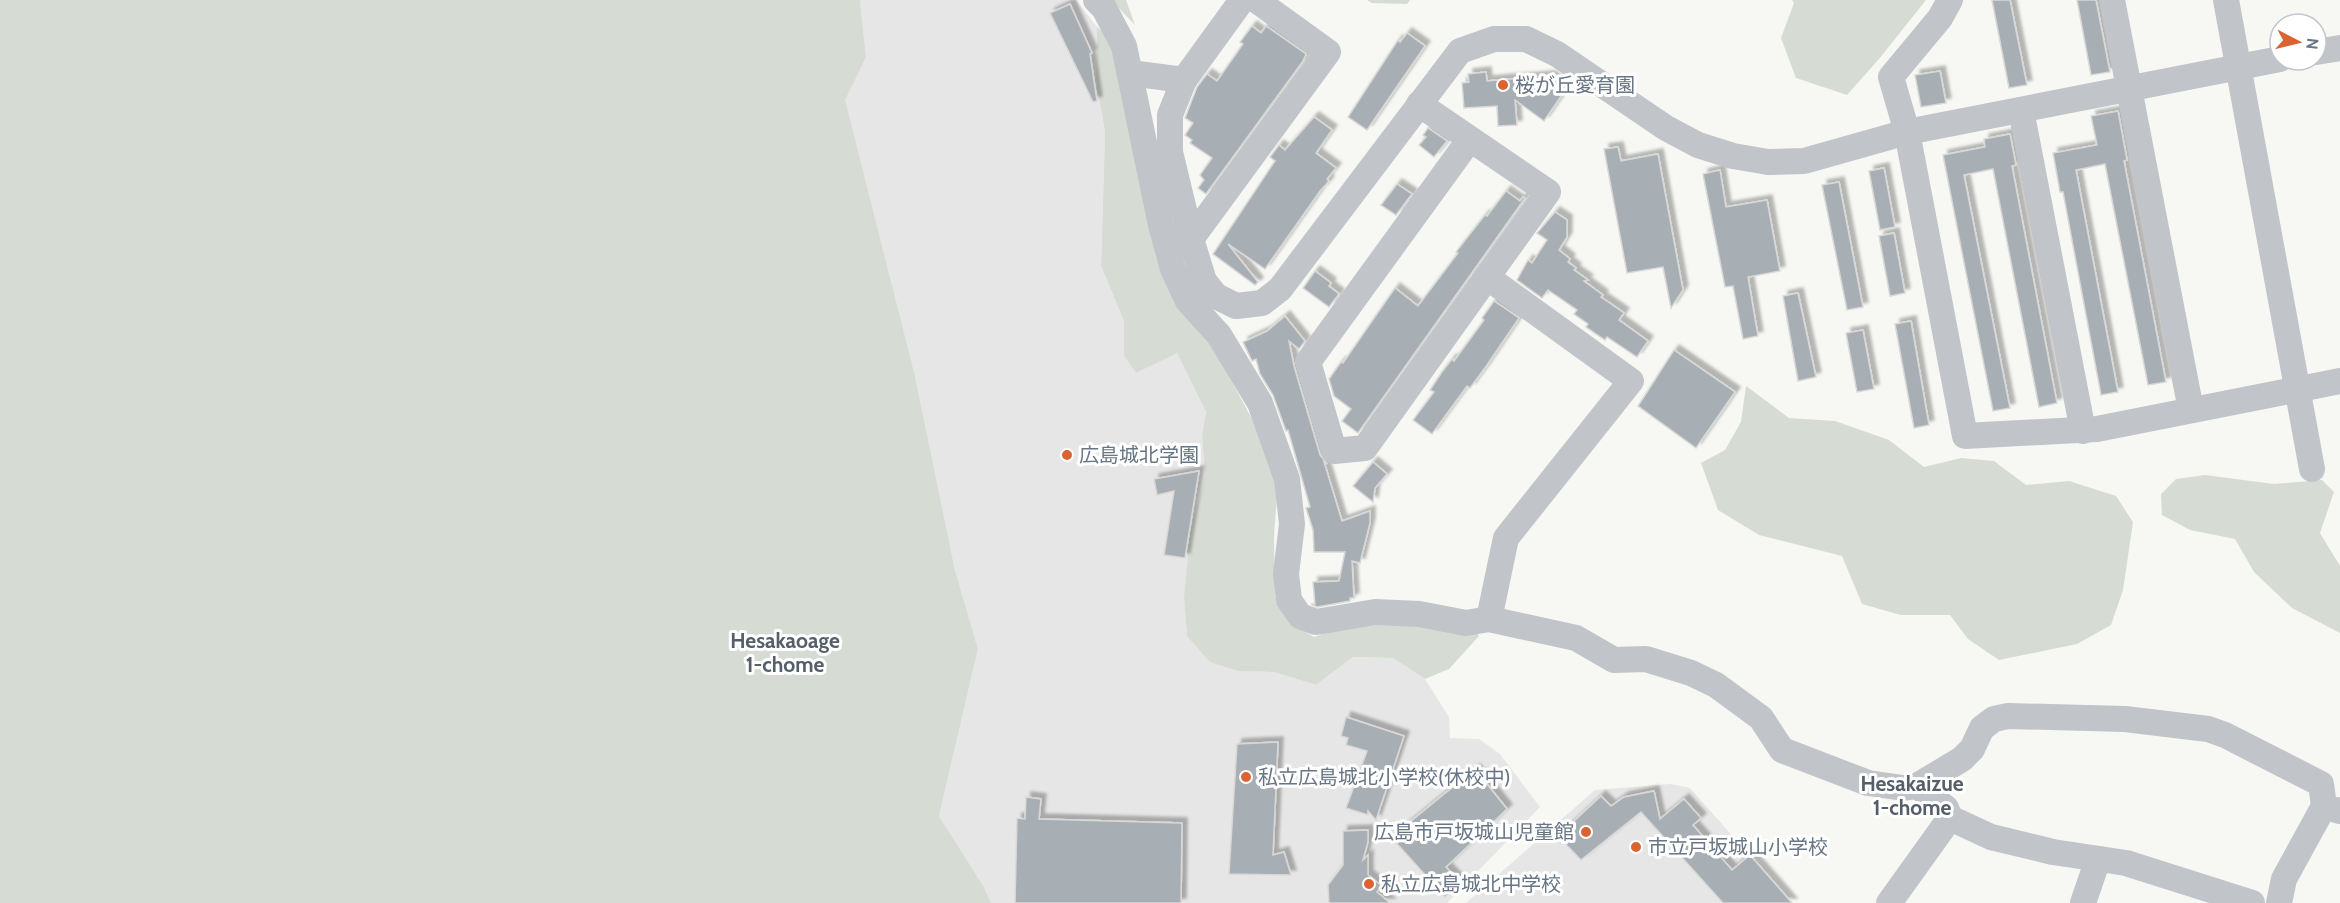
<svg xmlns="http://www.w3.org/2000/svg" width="2340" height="903" font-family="Cabin,'Noto Sans JP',sans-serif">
  <defs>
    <filter id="shadow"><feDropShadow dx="5" dy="-5" stdDeviation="1.5" flood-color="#0004"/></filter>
  </defs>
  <rect width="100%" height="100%" fill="#f7f7f4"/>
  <g fill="#e5e6e5">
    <path d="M860,0H1076L1097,27L1096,80L1105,132L1101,266L1124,321V356L1136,373L1177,352L1206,412L1202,435L1205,475L1191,534L1184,597L1187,636L1238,671L1274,672L1316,685L1353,657L1393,658L1425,679L1449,717L1450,738L1479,739L1500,754L1540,807L1447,903H991L984,887L939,816L978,649L955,570L915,376L844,100L866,57Z"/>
    <path d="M1671,784L1690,788L1792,903H1466L1595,790Z"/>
  </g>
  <g fill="#d6dcd4">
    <path d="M0,0H860L866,57L845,100L915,376L955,570L978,649L939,816L984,887L991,903H0Z"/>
    <path d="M1111,0H1126L1135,25Z"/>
    <path d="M1367,0H1410L1407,4L1372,3Z"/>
    <path d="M1792,0H1926L1879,59L1847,95L1796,78L1781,38L1794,3Z"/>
    <path d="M1097,27L1107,35L1120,63L1147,189L1156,257L1174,296L1210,340L1263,440L1278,482L1274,536L1275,596L1295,626L1314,637L1351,624H1473L1479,636L1449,669L1425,679L1393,658L1353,657L1316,685L1274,672L1238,671L1210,662L1187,636L1184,597L1190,534L1205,475L1202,435L1206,412L1177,353L1136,373L1124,356V321L1101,266L1105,132L1096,80Z"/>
    <path d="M1746,386L1789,418L1835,421L1889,440L1924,467L1961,458L1994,461L2026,485L2069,481L2116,496L2133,522L2123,590L2111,625L2077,644L1999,660L1968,639L1950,615H1901L1862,604L1842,556L1759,535L1718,510L1701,463L1725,450L1741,422Z"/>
    <path d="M2205,475L2274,484L2322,480L2334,492L2320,533L2340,566V633L2292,608L2254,572L2235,539L2190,530L2162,515L2161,494L2176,479Z"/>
  </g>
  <g fill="#a7afb5" stroke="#d8d9d7" stroke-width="1.5" filter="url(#shadow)">
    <path d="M1992,0H2010L2027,85L2009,88Z"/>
    <path d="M2077,0H2096L2110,72L2091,75Z"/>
    <path d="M1070,4L1092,53L1090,54L1097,101L1093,102L1050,13Z"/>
    <path d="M1252,26L1261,33L1266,26L1306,54L1303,61L1206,194L1198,188L1204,180L1200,175L1212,158L1190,143L1192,140L1185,135L1193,123L1185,118L1197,87L1207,74L1217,81L1243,44L1240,42Z"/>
    <path d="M1407,33L1425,46L1367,130L1348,117L1398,40L1400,42Z"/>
    <path d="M1940,71L1946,103L1921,107L1915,75Z"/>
    <path d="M1486,72L1487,81L1550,76L1556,80L1560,89L1564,92L1544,121L1515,100L1517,125L1498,126L1497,106L1464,108L1462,83L1469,82L1468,74Z"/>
    <path d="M2118,111L2127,160L2124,161L2166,382L2148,385L2105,164L2076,170L2118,392L2101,395L2063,192H2060L2053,153L2097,145L2091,116Z"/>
    <path d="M1314,117L1332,130L1316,153L1336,168L1327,179L1329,181L1320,191L1265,269L1228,244L1258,282L1255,285L1213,254L1275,161L1270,157L1279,145L1285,150Z"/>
    <path d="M1428,128L1447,141L1434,157L1419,145L1426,137L1423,135Z"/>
    <path d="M2010,134L2016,165L2012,166L2057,403L2039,407L1993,169L1964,175L2010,408L1993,411L1943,155L1985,147L1984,139Z"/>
    <path d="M1618,147L1621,161L1658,154L1683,290L1671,308L1663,267L1627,273L1604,149Z"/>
    <path d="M1884,168L1895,227L1880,230L1869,171Z"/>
    <path d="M1720,170L1726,207L1767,200L1780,271L1748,277L1758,336L1743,339L1733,286L1725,287L1703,174Z"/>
    <path d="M1839,182L1863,307L1847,310L1822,185Z"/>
    <path d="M1397,184L1412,194L1396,215L1381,205Z"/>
    <path d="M1506,191L1520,201L1523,197L1525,198L1358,433L1342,421L1351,409L1334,396L1329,379L1341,362L1343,363L1395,288L1418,306L1458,253L1456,252L1470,234L1485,215L1487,216Z"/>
    <path d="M1555,212L1567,220V237L1559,250L1570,259L1568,262L1576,268L1574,270L1588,280L1584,281L1603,295L1601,297L1624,313L1619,320L1648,341L1637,357L1607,337L1605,340L1586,327L1588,324L1574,314L1577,310L1548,290L1542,298L1517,280L1528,260L1532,263L1547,240L1537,233Z"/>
    <path d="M1894,233L1905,293L1890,296L1879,236Z"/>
    <path d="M1315,271L1331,283L1329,286L1339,294L1329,307L1303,288Z"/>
    <path d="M1798,293L1816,377L1798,381L1783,296Z"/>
    <path d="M1494,301L1519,318L1487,365L1470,388L1467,386L1432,434L1413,420L1434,392L1430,390L1442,372L1452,359L1454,361L1484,320L1482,318Z"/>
    <path d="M1285,316L1305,341L1299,349L1289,341L1294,366L1320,455L1327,464L1324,462L1342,521L1370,511V523L1360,563L1352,561L1354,598H1350V601L1317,607L1311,604H1315L1313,582L1339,581L1345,552H1314L1313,530L1306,508L1310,507L1288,430L1286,431L1273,395L1260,374L1256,359L1252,361L1243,342L1267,331Z"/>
    <path d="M1911,321L1929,425L1914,428L1895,324Z"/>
    <path d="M1863,330L1874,389L1857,392L1846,333Z"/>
    <path d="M1674,350L1735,392L1696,448L1638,406Z"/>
    <path d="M1373,462L1387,474L1375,488L1373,502L1353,486Z"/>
    <path d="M1199,471L1185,558L1164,555L1174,491L1157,495L1154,479Z"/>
    <path d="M1346,717L1404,736L1376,820L1368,811V815L1346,808L1367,751L1346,745L1348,738L1341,736Z"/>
    <path d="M1278,742L1273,855L1284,852L1291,875L1229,874L1237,744Z"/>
    <path d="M1475,769L1507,809L1446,867L1461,883L1445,897L1391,837L1400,829H1415L1405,826Z"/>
    <path d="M1654,791L1660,819L1684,799L1701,818L1693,825L1732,870L1750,855L1792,903H1723L1641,812L1581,860L1558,836L1601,796L1611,806L1624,797Z"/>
    <path d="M1026,797L1041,799L1039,819L1182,823L1181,903H1015L1017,818L1025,819Z"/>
    <path d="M1368,830V842L1363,860L1368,855V875L1382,886L1377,892L1390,903H1329L1328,885L1343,865V831Z"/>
  </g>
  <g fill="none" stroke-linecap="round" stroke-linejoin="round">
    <g stroke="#c1c4c8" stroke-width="26">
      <path d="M1096,0L1104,8L1124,46L1161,225L1173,269L1188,301L1219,335L1260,403L1287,479L1292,524L1286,574L1289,600L1300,616L1316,622L1375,612L1419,614L1466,623L1489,619L1576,638L1614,660L1646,659L1691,673L1716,685L1761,718L1782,750L1868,783L1903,788L1917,786L1962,759L1972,749L1982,728L1994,719L2008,716L2125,719L2208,729L2225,735L2321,784L2324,806L2340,811"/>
      <path d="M1242,0L1184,80L1170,115V152L1191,239L1204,281L1216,296L1236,306L1262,303L1280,289L1460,51L1494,39H1526L1557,54L1666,128L1698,145L1733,156L1768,162L1804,161L1907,132L2280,59"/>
      <path d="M1950,0L1940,18L1891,77L1907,132L1965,436L2097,429L2340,381"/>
      <path d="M2112,0L2191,410"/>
      <path d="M2226,0L2312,469"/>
      <path d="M2316,52L2340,48"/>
      <path d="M1130,73L1184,80"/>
      <path d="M1419,104L1548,192L1365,448L1334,451L1308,362L1470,139"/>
      <path d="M2021,110L2083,431"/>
      <path d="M1191,239L1328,52L1256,0"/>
      <path d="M1487,277L1631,381L1506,538L1489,619"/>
      <path d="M1917,786L1946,808L1950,818L1991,837L2053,852L2126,863L2252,903"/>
      <path d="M1889,903L1950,818"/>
      <path d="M2083,903L2098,859"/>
      <path d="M2279,903L2284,879L2324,806"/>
    </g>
  </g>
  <g fill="#db6331" stroke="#fff" stroke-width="2">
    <circle cx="1503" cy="85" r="6"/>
    <circle cx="1067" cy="455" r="6"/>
    <circle cx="1246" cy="777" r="6"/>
    <circle cx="1586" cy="832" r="6"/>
    <circle cx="1636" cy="847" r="6"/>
    <circle cx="1369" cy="884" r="6"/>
  </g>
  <g text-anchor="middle" stroke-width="6" stroke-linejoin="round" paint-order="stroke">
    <g font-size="20" fill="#677584" stroke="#fff" text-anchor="start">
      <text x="1515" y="92">桜が丘愛育園</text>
      <text x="1079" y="462">広島城北学園</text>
      <text x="1258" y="784">私立広島城北小学校(休校中)</text>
      <text x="1574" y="839" text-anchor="end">広島市戸坂城山児童館</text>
      <text x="1648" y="854">市立戸坂城山小学校</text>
      <text x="1381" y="891">私立広島城北中学校</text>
    </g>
    <g font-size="21" font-weight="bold" fill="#555f69" stroke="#fff">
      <text x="785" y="648">Hesakaoage<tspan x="785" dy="24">1-chome</tspan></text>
      <text x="1912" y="791">Hesakaizue<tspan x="1912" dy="24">1-chome</tspan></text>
    </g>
  </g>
  <g transform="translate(2298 42) rotate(97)"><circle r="28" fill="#ffffff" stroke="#c2c8ce" stroke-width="1.5"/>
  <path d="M0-4.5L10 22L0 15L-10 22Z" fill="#db6331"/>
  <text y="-9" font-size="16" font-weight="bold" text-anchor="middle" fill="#677584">N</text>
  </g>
</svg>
